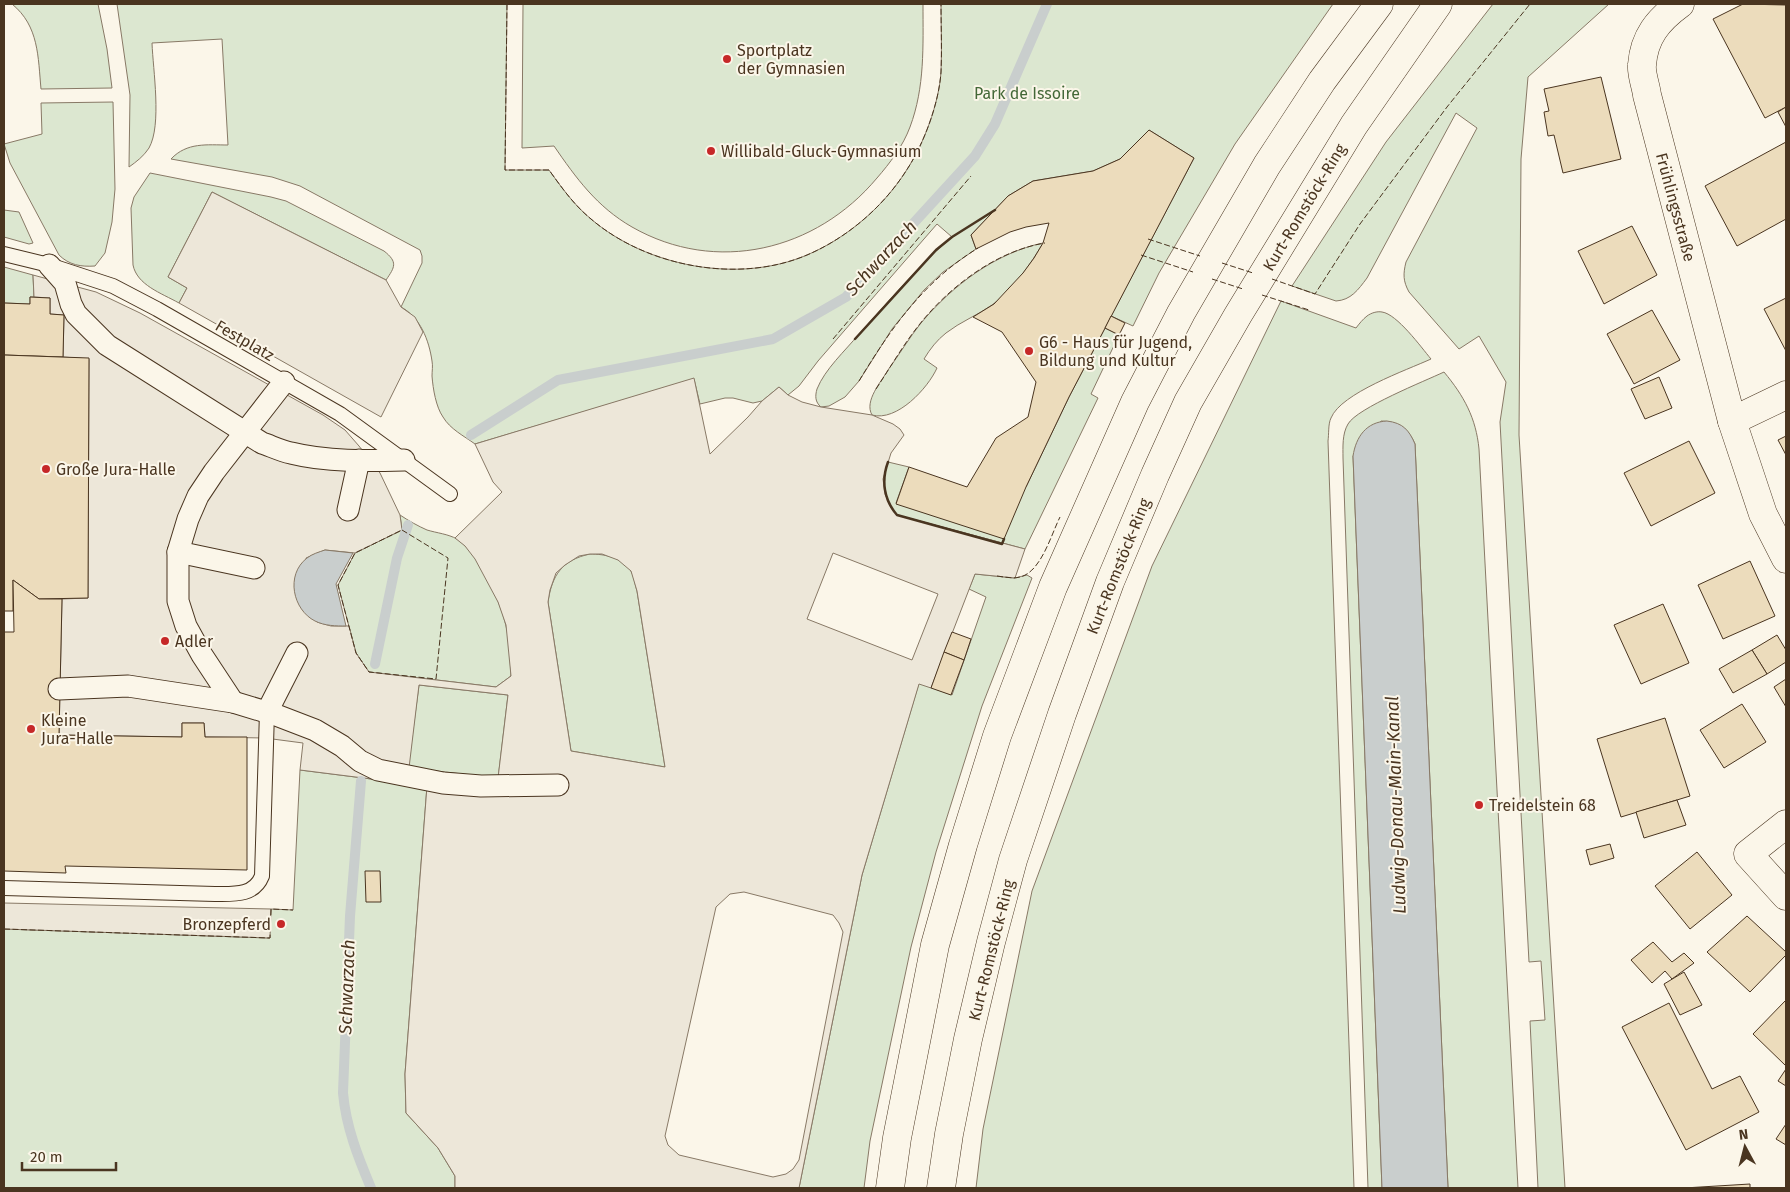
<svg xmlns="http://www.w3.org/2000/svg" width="1790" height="1192" font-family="'Fira Sans',sans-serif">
  <rect width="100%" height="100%" fill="#fbf6e9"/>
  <g fill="#dce7d0" stroke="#887966">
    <path d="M12,4H98L107,49L112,88L41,89C38,57 39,26 12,4Z"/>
    <path d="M117,4H507L505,170H549C562,188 574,205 591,219C647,267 739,284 807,255C847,238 883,207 906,171C924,144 939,103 941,72C942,49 941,26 941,4H1333L1235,144L1159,273L1133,326L1111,316L1194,158L1149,130L1120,159L1093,171L1033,181L1008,196L971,235L976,249L943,272L924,290L892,329L859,381L845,397L829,406L821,407C815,402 815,396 817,389C825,369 845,351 859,334C889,301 918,266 952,237L937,224L818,361L799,386L788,395L779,387L762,401L753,403L733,398H725L700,404L694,379L475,444C464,436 450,429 443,417C436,407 433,389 432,376C432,371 433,366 432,361C429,340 420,317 401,307L422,263V256L420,250L300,186L272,177L171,159C187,142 207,145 228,145L222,39L152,43C153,70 162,125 149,148C144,156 136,162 129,167L130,95Z"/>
    <path d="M523,4H923C923,46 925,87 910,127C903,146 890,163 877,178C816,251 716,275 632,227C597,207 576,178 554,146L522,148Z"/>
    <path d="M1493,4H1609L1528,77L1521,159L1519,435L1565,1188H1538L1530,1021L1545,1020L1541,961L1529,962L1500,422L1506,382L1479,336L1459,349L1409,292C1403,281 1403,274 1406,262L1477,128L1456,113L1367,278C1358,290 1351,300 1336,301L1292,286L1386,142Z"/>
    <path d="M113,102L115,189L112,222L105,253L95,266C81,267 69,265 59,255L10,163L4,144L42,134L41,103Z"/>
    <path d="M150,173L271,197L286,201L384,251C398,262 395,267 386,280L212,192L168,277L187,288L179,303C161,293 137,285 133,265L131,208L134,197Z"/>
    <path d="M4,210L19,212L33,243L29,244L4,237Z"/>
    <path d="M1043,243C1031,264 1012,291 992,305C978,315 960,322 946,333C937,340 930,349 924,359L937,368C928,388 897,422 872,415C864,401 881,382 888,370C899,355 909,338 921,323C952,286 995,253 1043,243Z"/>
    <path d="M4,267L33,275L34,297H30V304L4,303Z"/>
    <path d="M1281,301L1356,328C1359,324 1363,319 1367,316C1371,313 1377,311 1382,312C1397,314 1421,347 1431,359C1407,370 1341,393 1331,418C1328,424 1329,434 1328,441L1354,1188H976L983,1129L1032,891L1152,566Z"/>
    <path d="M1105,328L1119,335L1091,394L1098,398L1025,549L897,515C884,500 881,481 888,462L909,467L896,503L1026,487L1069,397Z"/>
    <path d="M1444,372C1464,396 1476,418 1479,449L1518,1188H1448L1415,444C1409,429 1397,421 1381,421L1353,456L1382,1188H1368L1343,458C1343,447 1342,434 1348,424C1357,408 1425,381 1444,372Z"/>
    <path d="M400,515C409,521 418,526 427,530C437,533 448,534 457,539C479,554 500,600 506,626C510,642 510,659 511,676L496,687L369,672L356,653L338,585L355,553L402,530Z"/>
    <path d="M590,554C604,554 622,557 631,571C634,576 635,585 637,591L665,767L571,751L548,602C552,575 562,560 590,554Z"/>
    <path d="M975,574L1015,578L1027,575L1032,578L982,706L936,852L911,947L870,1141L864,1188H799L862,875L919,683L952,695L986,597L969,589Z"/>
    <path d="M419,685L508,695L498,779L408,768Z"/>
    <path d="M300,770L427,786L405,1074L406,1113L438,1148L455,1176V1188H4V929L269,938L271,909L293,910Z"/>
  </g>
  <g fill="#ede7d9" stroke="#887966" fill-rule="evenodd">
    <path d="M212,192L386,280L401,307L415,317L423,332L381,417L179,303L187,288L168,277Z"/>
    <path d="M33,275L96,292L140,313L323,415L345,430L359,446L380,473L400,515L402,530L355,553L325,550L306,558L317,622L331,626H349L356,653L369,672L496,687L511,676L506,625L498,602L475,559L465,546L455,538L502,492L493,482L475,444L694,378L710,454L748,417L762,401L779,387L788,395L802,402L821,407L872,415L893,424L900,429L904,435L891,453L883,479L885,494L891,508L897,515L1025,549L1015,578L975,574L931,688L919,684L862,875L799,1188H455V1176L438,1148L406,1113L405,1074L427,786L300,770L303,743L265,738L205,737L204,723H182V737L59,735L62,599L88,598L89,359L63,357L64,315L50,314V298L34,297ZM833,553L938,594L912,660L807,619ZM590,554H602L618,560L631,571L637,591L665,767L571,751L548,602L550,590L556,573L565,565L579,556ZM419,685L508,695L498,778L409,768ZM744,892L833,915L839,923L843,932L799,1160L793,1169L786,1174L773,1177L679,1155L668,1145L665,1136L716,907L730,894Z"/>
    <path d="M4,903L271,909L270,938L4,929Z"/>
  </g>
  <g fill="#c9cecd" stroke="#887966">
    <path d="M1387,421C1403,423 1409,430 1415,444L1448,1188H1382L1353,456C1356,437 1366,422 1387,421Z"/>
    <path d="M325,550L353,553L336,584L346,626C336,626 325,626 315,621C293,610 285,575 307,558C312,554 319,552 325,550Z"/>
  </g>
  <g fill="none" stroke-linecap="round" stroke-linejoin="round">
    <g stroke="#c9cecd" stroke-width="10">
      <path d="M471,435L558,380L773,339L846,297L975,156L995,124L1047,4"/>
      <path d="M375,664L397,558L408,525"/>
      <path d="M361,781L350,916L343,1093C346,1127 358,1157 371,1188"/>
    </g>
  </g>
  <g fill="#ecdcbc" stroke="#4a3520">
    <path d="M1743,4L1786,5V107L1765,118L1713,19Z"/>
    <path d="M1601,77L1621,159L1563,173L1554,135L1548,136L1544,112L1549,111L1544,89Z"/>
    <path d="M1786,107V127L1778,112Z"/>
    <path d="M1149,130L1194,158L1069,397L1026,487L1004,539L896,504L909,467L967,487L996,438L1028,417L1036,382L1002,332L973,317L994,304L1023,273L1034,258L1043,243L1049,223L1026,227L1010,232L976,249L971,235L1008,196L1033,181L1093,171L1120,159Z"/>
    <path d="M1786,142V219L1737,246L1705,186Z"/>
    <path d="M1632,226L1657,275L1604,304L1578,251Z"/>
    <path d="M30,297L50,298V314L64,315L63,357L4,355V303L30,304Z"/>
    <path d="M1786,298V351L1764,309Z"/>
    <path d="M1652,310L1680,360L1634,384L1607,334Z"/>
    <path d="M1111,316L1125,323L1119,335L1105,328Z"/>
    <path d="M4,355L89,358L88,598L39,599L13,580V611H4Z"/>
    <path d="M1659,377L1672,408L1645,419L1631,389Z"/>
    <path d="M1786,436V455L1778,440Z"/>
    <path d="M1689,441L1715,493L1651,526L1624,473Z"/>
    <path d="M1750,561L1775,616L1723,639L1698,585Z"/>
    <path d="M13,580L39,599H62L59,735L182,737V723H204L205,737H247V870L65,866L66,873L4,871V632H14Z"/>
    <path d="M1663,604L1689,663L1641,684L1614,625Z"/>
    <path d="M952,632L971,639L964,660L944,652Z"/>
    <path d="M1777,635L1786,650V662L1767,674L1752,650Z"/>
    <path d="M1752,650L1767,674L1733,693L1719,669Z"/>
    <path d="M944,652L964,660L951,695L931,688Z"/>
    <path d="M1786,679V707L1774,687Z"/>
    <path d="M1742,704L1766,742L1724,768L1700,730Z"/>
    <path d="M1665,718L1690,796L1621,817L1597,739Z"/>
    <path d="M1677,800L1686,825L1644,838L1636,812Z"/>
    <path d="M1610,844L1614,858L1590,865L1586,850Z"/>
    <path d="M1697,852L1732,895L1690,929L1655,886Z"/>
    <path d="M365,871H380L381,902H366Z"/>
    <path d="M1747,916L1786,952V955L1750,992L1707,952Z"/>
    <path d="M1653,942L1672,962L1684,953L1694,963L1672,979L1665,971L1652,983L1631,960Z"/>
    <path d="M1684,972L1702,1005L1680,1015L1664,984Z"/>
    <path d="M1786,1000V1066L1753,1034Z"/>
    <path d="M1669,1003L1712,1089L1740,1076L1759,1112L1686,1150L1622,1027Z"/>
    <path d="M1786,1069V1086L1778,1081Z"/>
    <path d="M1786,1124V1145L1776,1139Z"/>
    <path d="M1750,1184V1188H1684Z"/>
  </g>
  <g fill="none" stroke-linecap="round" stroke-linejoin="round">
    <defs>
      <g id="service">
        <path d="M4,254L49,265L113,286L157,309L340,414L450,494"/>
        <path d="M4,888L215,894C234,894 254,896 262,876L267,712"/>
      </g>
      <g id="pedestrian">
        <path d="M49,265L65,283L71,304L76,314L107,345L262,443C271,446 281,451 291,453C327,462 367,461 404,460"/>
        <path d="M348,510L359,460"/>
        <path d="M178,552L254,568"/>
        <path d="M59,689L128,686L233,702L276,715L315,730L342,746L360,761L378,770L443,783L481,786L558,785"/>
        <path d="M233,702L202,655L186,626L178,601V552L188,519L198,496L214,472L284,382"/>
        <path d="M267,712L297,653"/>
      </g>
      <g id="minor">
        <path d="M1680,4C1658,20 1644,37 1642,65C1641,74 1646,86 1647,95L1732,421L1763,514L1786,559"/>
        <path d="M1732,421L1786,395"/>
        <path d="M1786,824L1748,854L1786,896"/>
      </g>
      <g id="secondary">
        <path d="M890,1188L897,1138L935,945L963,845L997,736L1053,587L1135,402L1181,313L1267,165L1322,81L1379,4"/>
        <path d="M941,1188L949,1134L968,1039L991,942L1013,860L1062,714L1110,582L1155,475L1188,402L1238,315L1354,125L1438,4"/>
      </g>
    </defs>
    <use href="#service" stroke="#4a3520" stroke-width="16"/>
    <use href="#pedestrian" stroke="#4a3520" stroke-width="23"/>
    <use href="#minor" stroke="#4a3520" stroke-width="29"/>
    <use href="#secondary" stroke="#4a3520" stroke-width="29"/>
    <use href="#service" stroke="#fbf6e9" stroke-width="14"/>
    <use href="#pedestrian" stroke="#fbf6e9" stroke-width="21"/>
    <use href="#minor" stroke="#fbf6e9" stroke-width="28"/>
    <use href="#secondary" stroke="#fbf6e9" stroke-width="28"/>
    <g stroke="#4a3520" stroke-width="1" stroke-dasharray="6 2.5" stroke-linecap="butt">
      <path d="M507,4L505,170H549C562,188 574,205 591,219C647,267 739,284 807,255C847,238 883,207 906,171C924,144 939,103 941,72C942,49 941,26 941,4"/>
      <path d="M1148,239L1200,256"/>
      <path d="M1141,255L1193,272"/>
      <path d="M1222,263L1253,273"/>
      <path d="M1212,279L1243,289"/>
      <path d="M1272,279L1315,294L1360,224L1447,107L1530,4"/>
      <path d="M1262,295L1309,310"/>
      <path d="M833,339L971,176"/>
      <path d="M859,381C891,328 924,281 978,248"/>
      <path d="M876,389C890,368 903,345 919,325C949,287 996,251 1045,243"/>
      <path d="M402,530L448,558L436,679L369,672L356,653L338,585L355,553Z"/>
      <path d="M997,576C1005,577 1013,579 1020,577C1041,572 1051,535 1060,517"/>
      <path d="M4,929L270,938L271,909L293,910"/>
    </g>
    <g stroke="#4a3520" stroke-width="2.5">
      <path d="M855,339L936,250L952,237L995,210"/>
      <path d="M888,462C881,481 884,500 897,515L1002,544L1004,539"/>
    </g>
  </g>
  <g fill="#c62828" stroke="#fbf6e9" stroke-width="2">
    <circle cx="727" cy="59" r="5"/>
    <circle cx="711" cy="151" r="5"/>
    <circle cx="1029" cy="351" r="5"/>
    <circle cx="46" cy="469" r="5"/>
    <circle cx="165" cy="641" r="5"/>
    <circle cx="31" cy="729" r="5"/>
    <circle cx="1479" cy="805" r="5"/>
    <circle cx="281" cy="924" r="5"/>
  </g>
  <g text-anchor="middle" stroke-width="4" stroke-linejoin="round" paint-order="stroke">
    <g font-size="16" fill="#4a3520" stroke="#fbf6e9" text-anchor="start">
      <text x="737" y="56">Sportplatz<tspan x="737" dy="18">der Gymnasien</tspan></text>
      <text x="721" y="157">Willibald-Gluck-Gymnasium</text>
      <text x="1039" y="348">G6 - Haus für Jugend,<tspan x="1039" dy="18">Bildung und Kultur</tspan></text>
      <text x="56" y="475">Große Jura-Halle</text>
      <text x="175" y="647">Adler</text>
      <text x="41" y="726">Kleine<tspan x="41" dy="18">Jura-Halle</tspan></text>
      <text x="1489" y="811">Treidelstein 68</text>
      <text x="271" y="930" text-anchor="end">Bronzepferd</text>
    </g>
    <g font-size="16" fill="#436837" stroke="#fbf6e9">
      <text x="1027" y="99">Park de Issoire</text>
    </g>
    <g font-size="16" fill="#4a3520" stroke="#fbf6e9">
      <text transform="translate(1304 207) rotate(-59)" y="6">Kurt-Romstöck-Ring</text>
      <text transform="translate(1676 207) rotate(75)" y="6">Frühlingsstraße</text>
      <text transform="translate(245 340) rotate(30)" y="6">Festplatz</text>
      <text transform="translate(1118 566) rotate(-68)" y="6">Kurt-Romstöck-Ring</text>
      <text transform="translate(991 950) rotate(-76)" y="6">Kurt-Romstöck-Ring</text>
    </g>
    <g font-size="18" font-style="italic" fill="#4a3520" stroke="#fbf6e9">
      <text transform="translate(881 258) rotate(-47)" y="6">Schwarzach</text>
      <text transform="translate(1396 805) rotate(-92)" y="6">Ludwig-Donau-Main-Kanal</text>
      <text transform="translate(347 987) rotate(-88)" y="6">Schwarzach</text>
    </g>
  </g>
  <rect width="1790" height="1192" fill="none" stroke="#4a3520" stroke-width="10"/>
  <g transform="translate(1745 1147) rotate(353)" stroke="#fbf6e9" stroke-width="4" paint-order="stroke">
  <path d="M0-4L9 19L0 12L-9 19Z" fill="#4a3520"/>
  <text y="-8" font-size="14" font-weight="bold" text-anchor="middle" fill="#4a3520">N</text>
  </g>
  <path d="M22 1162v8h94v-8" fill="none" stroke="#4a3520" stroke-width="2.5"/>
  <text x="30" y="1162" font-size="15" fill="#4a3520" stroke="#fbf6e9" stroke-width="4" paint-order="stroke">20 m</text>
</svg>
